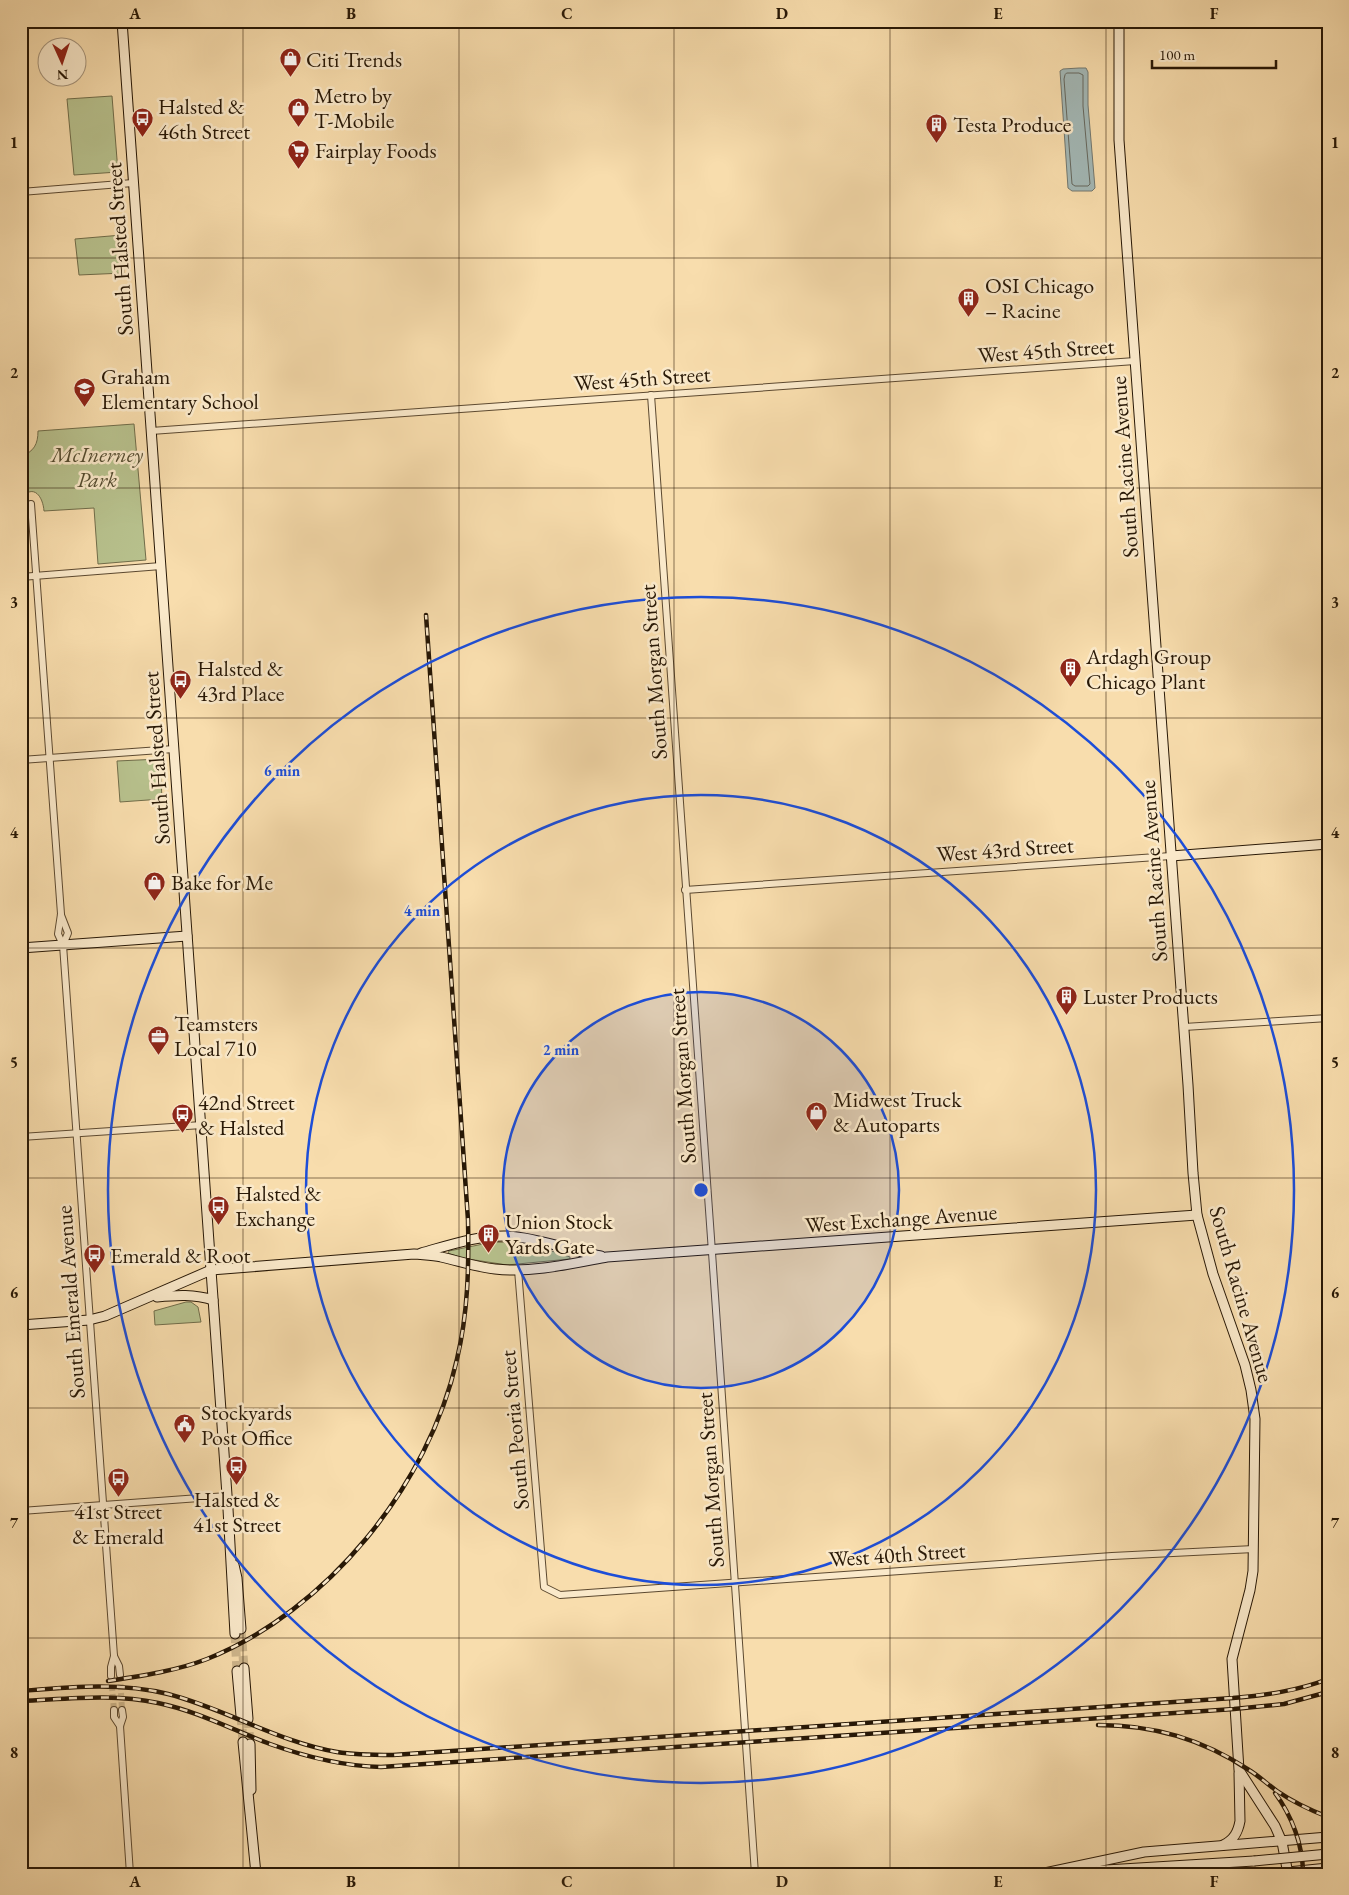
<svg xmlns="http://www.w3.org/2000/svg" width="1349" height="1895" font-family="'EB Garamond',serif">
  <rect width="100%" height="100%" fill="#f8ddad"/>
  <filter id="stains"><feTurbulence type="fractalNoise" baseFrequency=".004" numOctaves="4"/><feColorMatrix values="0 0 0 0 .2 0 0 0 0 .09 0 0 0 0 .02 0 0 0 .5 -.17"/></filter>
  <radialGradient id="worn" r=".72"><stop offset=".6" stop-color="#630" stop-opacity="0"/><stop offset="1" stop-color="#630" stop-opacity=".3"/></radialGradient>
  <g fill="#b8c28e" stroke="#706d4a">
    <path d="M112,96L118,172L74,175L67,99Z"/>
    <path d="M122,235L124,273L79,275L75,239Z"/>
    <path d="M134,424L146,560L98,564L94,508L44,511C43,497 34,483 21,498V456C34,452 38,444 38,431Z"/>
    <path d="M160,759L162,799L120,802L117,761Z"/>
    <path d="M493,1242C519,1242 545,1248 570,1257V1259L507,1265L462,1258L448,1253L449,1251Z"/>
    <path d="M186,1302H191L198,1307L201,1322L155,1325L154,1311Z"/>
  </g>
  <path fill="#a3b8b6" stroke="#727870" d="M1079,68H1086L1088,72V105L1095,188L1092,191H1072L1068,188L1060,71L1063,69Z"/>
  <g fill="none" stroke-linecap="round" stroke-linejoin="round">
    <path stroke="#66685e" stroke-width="1" d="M1067,73H1079L1083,75V106L1090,184L1088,186H1075L1072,184L1064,79L1065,75Z"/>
    <g stroke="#ceb68c" stroke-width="6" stroke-dasharray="6 3" stroke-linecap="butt">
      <path d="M120,1675L122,1710"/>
      <path d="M111,1676L114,1710"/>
    </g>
    <g stroke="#ceb68c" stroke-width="9" stroke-dasharray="9 4.5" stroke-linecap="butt">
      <path d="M241,1629L244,1668"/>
      <path d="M235,1634L237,1671"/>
      <path d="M241,1716L243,1742"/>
      <path d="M248,1719L250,1744"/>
    </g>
    <defs>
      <g id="street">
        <path d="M21,192L133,183"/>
        <path d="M21,371L25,425V433L21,439"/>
        <path d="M651,395L711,1238L755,1874"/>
        <path d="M151,431L1135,361"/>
        <path d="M31,504L61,914L58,934L63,945L114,1656L119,1666L120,1675"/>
        <path d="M21,577L161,566"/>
        <path d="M21,760L174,749"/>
        <path d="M685,890L1171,856"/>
        <path d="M61,915L68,933L63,945"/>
        <path d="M1184,1027L1328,1018"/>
        <path d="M21,1137L202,1125"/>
        <path d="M518,1270L544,1587L560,1595L1112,1556L1254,1549"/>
        <path d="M21,1511L227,1496"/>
        <path d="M111,1676V1667L114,1656"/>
        <path d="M114,1710V1717L120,1726"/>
        <path d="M122,1710L123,1717L120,1726L130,1874"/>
      </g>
      <g id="secondary">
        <path d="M122,21L228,1509L235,1634"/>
        <path d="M1119,21V140L1188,1085L1193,1173L1197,1215L1213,1274L1245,1365L1251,1390L1255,1419L1253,1571L1250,1590L1232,1659L1239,1770L1275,1826L1282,1842L1288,1874"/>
        <path d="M1171,856L1328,844"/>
        <path d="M21,948L187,936"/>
        <path d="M421,1253C450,1245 478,1235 508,1236C540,1238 570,1251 601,1256"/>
        <path d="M157,1297C177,1295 194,1294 213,1300"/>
        <path d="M21,1325L89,1320L105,1316L211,1270L414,1254C423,1255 433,1255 441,1257C459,1261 476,1267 495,1269C532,1273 570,1264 607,1257L1197,1215"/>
        <path d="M234,1565L237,1578L241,1629"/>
        <path d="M244,1668L248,1719"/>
        <path d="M237,1671L241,1716"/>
        <path d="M243,1742L256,1874"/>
        <path d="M250,1744L251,1790"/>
        <path d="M1223,1845C1234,1840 1238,1832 1240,1821L1239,1773"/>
        <path d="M1073,1872L1254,1861"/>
        <path d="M1040,1874L1144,1852L1328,1837"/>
        <path d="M1268,1874L1328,1868"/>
      </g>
    </defs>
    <use href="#street" stroke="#5c4930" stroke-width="8"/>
    <use href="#secondary" stroke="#281806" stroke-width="11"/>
    <use href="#street" stroke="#fae9ca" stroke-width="6"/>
    <use href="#secondary" stroke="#fae9ca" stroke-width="9"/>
    <defs>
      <g id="rail">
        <path d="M108,1681C141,1676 176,1671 207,1659C327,1611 429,1485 457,1359C468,1313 469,1267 468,1220L426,615"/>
        <path d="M21,1691C70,1687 120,1682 168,1694C226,1709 278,1742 337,1752C355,1755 375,1755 393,1755L1233,1698C1266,1695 1297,1691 1328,1679"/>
        <path d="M21,1701C67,1699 113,1693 158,1703C197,1711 233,1730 270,1744C306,1757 343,1766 381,1767L1234,1709L1284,1704L1328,1692"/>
        <path d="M1098,1725C1154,1725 1202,1739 1249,1770C1259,1776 1267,1784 1277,1791C1293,1802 1310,1810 1328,1817"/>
        <path d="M1275,1793C1292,1816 1303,1845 1303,1874"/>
      </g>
    </defs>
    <use href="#rail" stroke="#281806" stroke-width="4.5"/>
    <use href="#rail" stroke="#fae9ca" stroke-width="2.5" stroke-dasharray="8" stroke-linecap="butt"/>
    <defs>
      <path id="secondary-bridge" d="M1254,1861L1328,1854"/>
    </defs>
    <use href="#secondary-bridge" stroke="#281806" stroke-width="11" stroke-linecap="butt"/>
    <use href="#secondary-bridge" stroke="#fae9ca" stroke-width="9"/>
  </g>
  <path fill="none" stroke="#281806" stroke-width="1" stroke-opacity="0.55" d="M243,21V1874M459,21V1874M674,21V1874M890,21V1874M1106,21V1874M21,258H1328M21,488H1328M21,718H1328M21,948H1328M21,1178H1328M21,1408H1328M21,1638H1328"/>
  <circle cx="701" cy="1190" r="198" fill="#1d4ed8" fill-opacity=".12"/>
  <g fill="none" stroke="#1d4ed8" stroke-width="2.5">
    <circle cx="701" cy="1190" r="198"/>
    <circle cx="701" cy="1190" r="395"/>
    <circle cx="701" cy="1190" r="593"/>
  </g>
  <defs>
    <symbol id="shop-pin" viewBox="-11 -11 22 30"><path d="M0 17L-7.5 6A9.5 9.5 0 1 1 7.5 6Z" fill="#8f2418" stroke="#fae9ca"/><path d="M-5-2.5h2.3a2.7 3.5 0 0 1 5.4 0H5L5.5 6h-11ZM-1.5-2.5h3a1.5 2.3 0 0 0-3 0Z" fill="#fff"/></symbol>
    <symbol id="bus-pin" viewBox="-11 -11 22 30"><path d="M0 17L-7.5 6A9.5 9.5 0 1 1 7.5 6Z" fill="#8f2418" stroke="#fae9ca"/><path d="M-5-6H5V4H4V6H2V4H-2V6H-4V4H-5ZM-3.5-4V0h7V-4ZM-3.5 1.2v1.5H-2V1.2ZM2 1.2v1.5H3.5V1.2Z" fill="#fff"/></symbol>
    <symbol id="building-pin" viewBox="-11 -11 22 30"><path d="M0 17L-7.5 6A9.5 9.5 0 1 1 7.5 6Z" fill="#8f2418" stroke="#fae9ca"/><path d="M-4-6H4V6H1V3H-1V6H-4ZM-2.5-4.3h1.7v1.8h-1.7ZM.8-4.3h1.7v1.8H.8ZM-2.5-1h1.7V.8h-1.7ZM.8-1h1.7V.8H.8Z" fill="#fff"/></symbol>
    <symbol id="supermarket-pin" viewBox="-11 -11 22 30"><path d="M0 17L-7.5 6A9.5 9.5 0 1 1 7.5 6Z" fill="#8f2418" stroke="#fae9ca"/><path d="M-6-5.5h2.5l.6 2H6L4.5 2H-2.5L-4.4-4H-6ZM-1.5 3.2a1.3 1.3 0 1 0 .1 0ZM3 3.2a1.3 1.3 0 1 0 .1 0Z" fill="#fff"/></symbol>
    <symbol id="school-pin" viewBox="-11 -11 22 30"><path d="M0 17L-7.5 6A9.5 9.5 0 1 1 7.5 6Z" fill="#8f2418" stroke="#fae9ca"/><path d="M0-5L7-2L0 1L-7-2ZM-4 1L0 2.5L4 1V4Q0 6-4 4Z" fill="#fff"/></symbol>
    <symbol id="office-pin" viewBox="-11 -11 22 30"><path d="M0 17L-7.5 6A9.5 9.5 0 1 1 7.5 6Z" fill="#8f2418" stroke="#fae9ca"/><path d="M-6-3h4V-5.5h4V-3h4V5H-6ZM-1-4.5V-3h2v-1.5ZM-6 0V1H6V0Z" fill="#fff"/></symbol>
    <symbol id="civic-pin" viewBox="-11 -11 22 30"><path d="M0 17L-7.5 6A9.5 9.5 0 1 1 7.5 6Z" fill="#8f2418" stroke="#fae9ca"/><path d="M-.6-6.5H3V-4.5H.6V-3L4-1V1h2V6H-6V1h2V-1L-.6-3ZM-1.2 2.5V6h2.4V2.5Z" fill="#fff"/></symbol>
  </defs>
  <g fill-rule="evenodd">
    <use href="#shop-pin" x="278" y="46" width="25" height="34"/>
    <use href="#shop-pin" x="286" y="96" width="25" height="34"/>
    <use href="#bus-pin" x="130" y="106" width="25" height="34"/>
    <use href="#building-pin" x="924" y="112" width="25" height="34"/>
    <use href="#supermarket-pin" x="286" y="138" width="25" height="34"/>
    <use href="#building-pin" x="956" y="286" width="25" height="34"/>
    <use href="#school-pin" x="72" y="376" width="25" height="34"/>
    <use href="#building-pin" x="1058" y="656" width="25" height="34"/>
    <use href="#bus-pin" x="168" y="668" width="25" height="34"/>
    <use href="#shop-pin" x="142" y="870" width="25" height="34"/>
    <use href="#building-pin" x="1054" y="984" width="25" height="34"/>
    <use href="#office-pin" x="146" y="1024" width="25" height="34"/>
    <use href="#shop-pin" x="804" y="1100" width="25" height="34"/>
    <use href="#bus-pin" x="170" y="1102" width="25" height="34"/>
    <use href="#bus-pin" x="206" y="1194" width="25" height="34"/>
    <use href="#building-pin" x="476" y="1222" width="25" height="34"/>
    <use href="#bus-pin" x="82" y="1242" width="25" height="34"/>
    <use href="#civic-pin" x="172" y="1412" width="25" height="34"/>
    <use href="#bus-pin" x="224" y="1454" width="25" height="34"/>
    <use href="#bus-pin" x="106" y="1466" width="25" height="34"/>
  </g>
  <g text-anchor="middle" stroke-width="5" stroke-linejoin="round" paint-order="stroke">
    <g font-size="22" fill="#281806" stroke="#fae9ca" text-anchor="start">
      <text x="306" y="67">Citi Trends</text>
      <text x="314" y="103">Metro by<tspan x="314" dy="25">T-Mobile</tspan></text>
      <text x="158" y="114">Halsted &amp;<tspan x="158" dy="25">46th Street</tspan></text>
      <text x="953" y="132">Testa Produce</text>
      <text x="315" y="158">Fairplay Foods</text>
      <text x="985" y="293">OSI Chicago<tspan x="985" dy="25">– Racine</tspan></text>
      <text x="101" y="384">Graham<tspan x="101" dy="25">Elementary School</tspan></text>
      <text x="1086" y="664">Ardagh Group<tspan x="1086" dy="25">Chicago Plant</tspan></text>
      <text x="197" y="676">Halsted &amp;<tspan x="197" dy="25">43rd Place</tspan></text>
      <text x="171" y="890">Bake for Me</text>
      <text x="1083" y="1004">Luster Products</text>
      <text x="174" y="1031">Teamsters<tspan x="174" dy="25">Local 710</tspan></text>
      <text x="833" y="1107">Midwest Truck<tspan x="833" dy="25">&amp; Autoparts</tspan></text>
      <text x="198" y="1110">42nd Street<tspan x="198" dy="25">&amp; Halsted</tspan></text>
      <text x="235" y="1201">Halsted &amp;<tspan x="235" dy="25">Exchange</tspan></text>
      <text x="505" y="1229">Union Stock<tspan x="505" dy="25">Yards Gate</tspan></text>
      <text x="110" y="1263">Emerald &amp; Root</text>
      <text x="201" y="1420">Stockyards<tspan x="201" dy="25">Post Office</tspan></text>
      <text x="237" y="1507" text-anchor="middle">Halsted &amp;<tspan x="237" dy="25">41st Street</tspan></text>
      <text x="118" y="1519" text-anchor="middle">41st Street<tspan x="118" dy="25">&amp; Emerald</tspan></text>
    </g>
    <g font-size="22" fill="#281806" stroke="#fae9ca">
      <text transform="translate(119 249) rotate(-94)" y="8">South Halsted Street</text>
      <text transform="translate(1046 350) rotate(-4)" y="8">West 45th Street</text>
      <text transform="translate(642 378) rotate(-4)" y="8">West 45th Street</text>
      <text transform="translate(1124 467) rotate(-94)" y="8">South Racine Avenue</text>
      <text transform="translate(653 672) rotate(-94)" y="8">South Morgan Street</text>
      <text transform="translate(156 758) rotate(-94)" y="8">South Halsted Street</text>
      <text transform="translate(1005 849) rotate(-4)" y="8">West 43rd Street</text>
      <text transform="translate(1153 871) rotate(-94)" y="8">South Racine Avenue</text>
      <text transform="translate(682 1076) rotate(-94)" y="8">South Morgan Street</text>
      <text transform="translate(901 1218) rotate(-4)" y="8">West Exchange Avenue</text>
      <text transform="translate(1242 1294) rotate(74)" y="8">South Racine Avenue</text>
      <text transform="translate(70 1302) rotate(-94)" y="8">South Emerald Avenue</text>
      <text transform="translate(514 1430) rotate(-95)" y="8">South Peoria Street</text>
      <text transform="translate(710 1480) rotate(-94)" y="8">South Morgan Street</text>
      <text transform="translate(897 1554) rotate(-4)" y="8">West 40th Street</text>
    </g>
    <g font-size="22" font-style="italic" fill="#534b2f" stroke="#fae9ca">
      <text x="97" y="462">McInerney<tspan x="97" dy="25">Park</tspan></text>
    </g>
  </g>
  <circle cx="701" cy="1190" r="8" fill="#1d4ed8" stroke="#fae9ca" stroke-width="2.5"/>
  <g font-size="15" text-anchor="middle" font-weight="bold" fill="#1d4ed8" stroke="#fae9ca" stroke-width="5" stroke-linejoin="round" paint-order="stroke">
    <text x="282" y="776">6 min</text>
    <text x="422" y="916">4 min</text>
    <text x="561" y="1055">2 min</text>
  </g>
  <rect width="1349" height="1895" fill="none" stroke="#f8ddad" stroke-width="55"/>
  <g transform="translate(62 62) rotate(177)"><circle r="24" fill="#fae9ca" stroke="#a6957c"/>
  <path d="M0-4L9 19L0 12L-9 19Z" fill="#8f2418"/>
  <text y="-8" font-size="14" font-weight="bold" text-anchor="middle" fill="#281806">N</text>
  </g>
  <path d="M1152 60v8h124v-8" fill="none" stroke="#281806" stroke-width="2.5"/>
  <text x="1159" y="60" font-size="15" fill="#281806" stroke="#fae9ca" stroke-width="4" paint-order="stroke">100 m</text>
  <rect x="28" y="28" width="1294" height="1840" fill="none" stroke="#281806" stroke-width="2"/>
  <g font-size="16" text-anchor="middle" font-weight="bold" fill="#281806">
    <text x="135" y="19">A</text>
    <text x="351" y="19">B</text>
    <text x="567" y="19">C</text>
    <text x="782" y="19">D</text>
    <text x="998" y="19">E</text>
    <text x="1214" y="19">F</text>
    <text x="14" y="148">1</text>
    <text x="1335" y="148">1</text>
    <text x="14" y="378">2</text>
    <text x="1335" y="378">2</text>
    <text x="14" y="608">3</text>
    <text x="1335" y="608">3</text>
    <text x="14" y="838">4</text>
    <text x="1335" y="838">4</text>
    <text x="14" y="1068">5</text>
    <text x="1335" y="1068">5</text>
    <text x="14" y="1298">6</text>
    <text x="1335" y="1298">6</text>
    <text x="14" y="1528">7</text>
    <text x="1335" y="1528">7</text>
    <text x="14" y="1758">8</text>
    <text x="1335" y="1758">8</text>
    <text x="135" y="1887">A</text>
    <text x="351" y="1887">B</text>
    <text x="567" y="1887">C</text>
    <text x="782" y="1887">D</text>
    <text x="998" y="1887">E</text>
    <text x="1214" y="1887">F</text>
  </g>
  <rect width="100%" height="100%" filter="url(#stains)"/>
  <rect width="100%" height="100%" fill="url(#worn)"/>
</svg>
